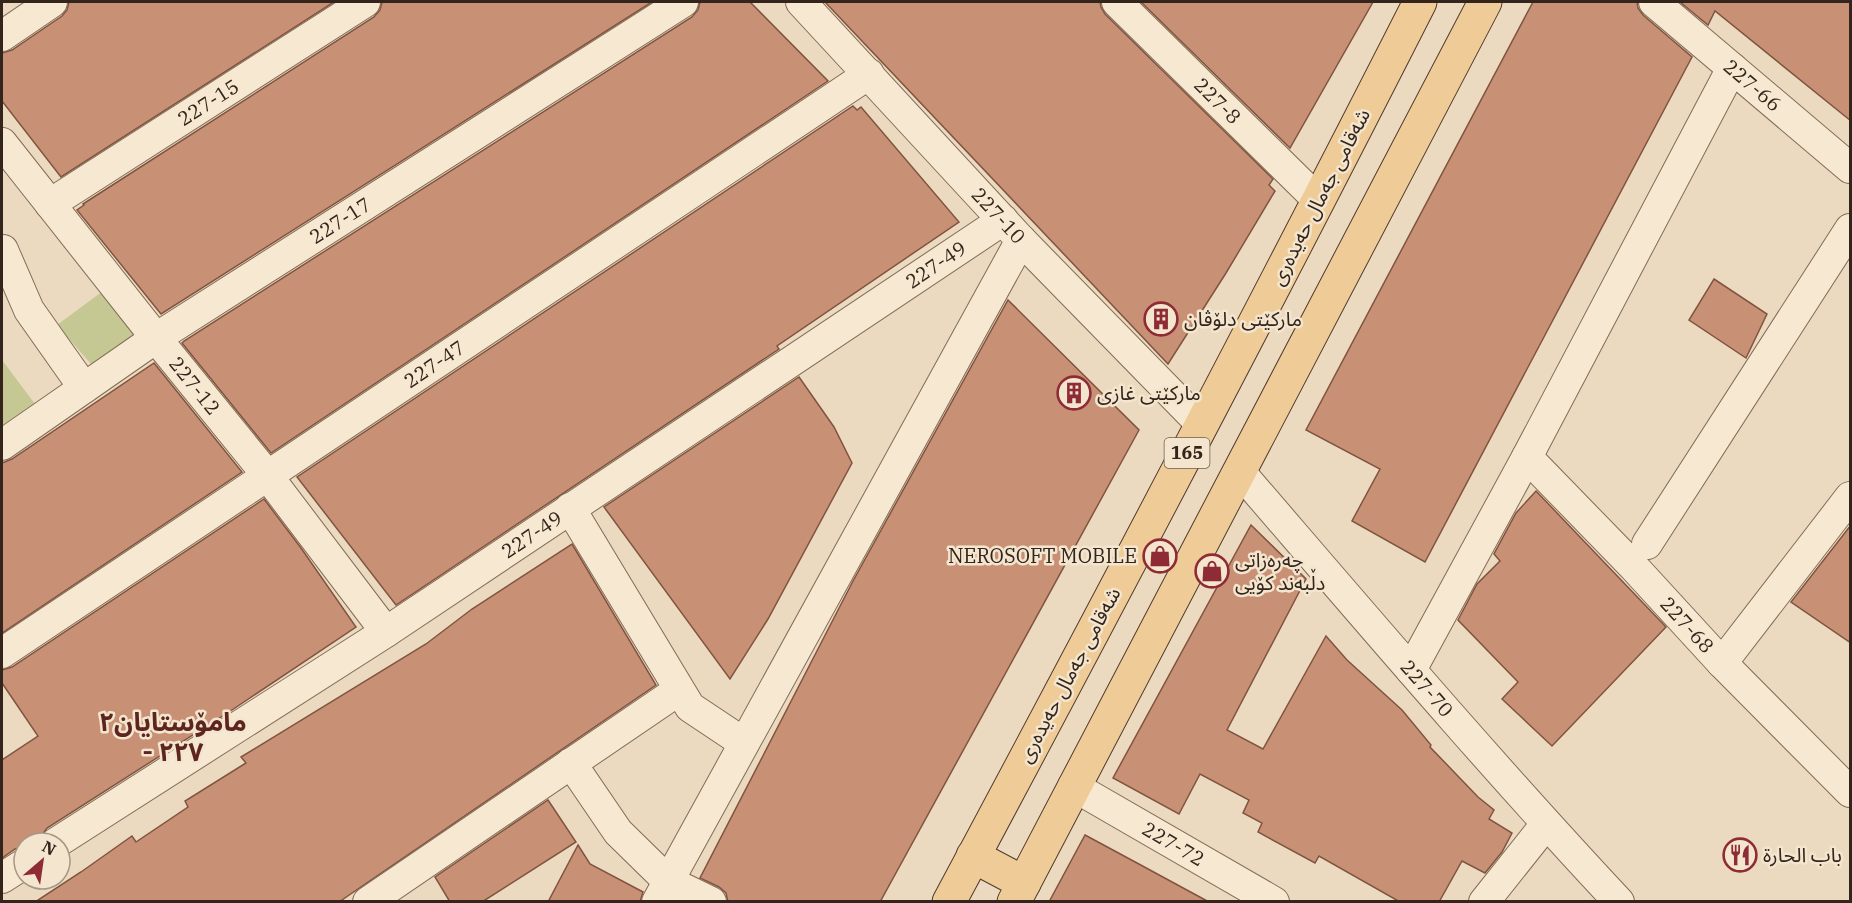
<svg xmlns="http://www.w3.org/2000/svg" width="1852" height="903" font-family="'IBM Plex Serif','Noto Sans Arabic',serif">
  <rect width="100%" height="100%" fill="#ebdabf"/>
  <g fill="#c6c894">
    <path d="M103,291L140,336L98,372L57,325Z"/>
    <path d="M2,360L35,404L2,426Z"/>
  </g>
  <g fill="#c89176" stroke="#80543f" stroke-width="1.5">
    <path d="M69,2H334L61,177L2,101V53L12,50L62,16L67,10Z"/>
    <path d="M382,2H652L161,314L77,210L84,205L83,204L374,17L380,10Z"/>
    <path d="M700,2H750L828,81L271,453L182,343L184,341L692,17L698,10Z"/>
    <path d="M825,2H1100L1101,7L1105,14L1273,179L1269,185L1275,191L1226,273L1168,364Z"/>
    <path d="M1141,2H1373L1290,148Z"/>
    <path d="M1533,2H1637L1638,8L1643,15L1692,57L1425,562L1352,521L1380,469L1306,430Z"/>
    <path d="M1680,2H1851V121L1715,11L1708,25Z"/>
    <path d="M853,106L857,110L861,107L959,222L777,346L779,349L396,605L297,477Z"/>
    <path d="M1714,279L1767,314L1746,358L1689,320Z"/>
    <path d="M1008,300L1139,430L880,902H728L726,893L719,887L700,878L853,581Z"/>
    <path d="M154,363L242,472L2,633V463L12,459Z"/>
    <path d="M799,377L834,427L852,463L768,619L730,679L604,507Z"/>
    <path d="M1536,491L1666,627L1552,746L1502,699L1518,682L1458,620L1477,584L1500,561L1494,554L1516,513Z"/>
    <path d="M264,499L301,548L356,627L232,710L47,828L40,838L32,843H24V847L15,849L2,858V760L38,736L2,683V670L12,667Z"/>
    <path d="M1251,525L1306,579L1227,730L1263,749L1326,636L1347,660L1402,710L1431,745L1430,747L1478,797L1494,810L1489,819L1512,833L1502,852L1485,873L1462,861L1439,902H1400L1319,856L1315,863L1258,832L1262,823L1243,813L1249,800L1200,774L1179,814L1113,778Z"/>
    <path d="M1851,525V643L1791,602Z"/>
    <path d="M572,544L656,685L355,891L339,902H35L81,872L132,836L136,842L188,807L185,801L246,763L241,757L426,644L472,609Z"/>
    <path d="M548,800L576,842L482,902H450L435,877Z"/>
    <path d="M1085,835L1137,863L1209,902H1049Z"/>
    <path d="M578,845L590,864L643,892L640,902H548Z"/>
  </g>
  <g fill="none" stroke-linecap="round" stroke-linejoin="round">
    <defs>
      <g id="minor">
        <path id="s1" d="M801,2L1021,240L1202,425"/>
        <path id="s2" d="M1117,2L1319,201"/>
        <path id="s3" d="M1654,2L1850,168"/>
        <path d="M2,36L52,2"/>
        <path id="s4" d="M2,143L156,338L267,475L386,632"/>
        <path id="s5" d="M50,204L365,2"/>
        <path d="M3,250L29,310L84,388"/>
        <path id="s6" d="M2,445L156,338L683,2"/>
        <path id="s7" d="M1527,457L1633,566L1722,663L1850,792"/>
        <path id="s8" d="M1240,472C1365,617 1488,762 1619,902"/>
        <path d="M570,508L690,707L744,743"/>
        <path d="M1647,544L1850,229"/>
        <path id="s9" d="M2,653L869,74"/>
        <path d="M1722,663L1850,497"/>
        <path d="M1411,670L1527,457L1732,68"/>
        <path d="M571,763L618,832L668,881L711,902"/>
        <path id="s10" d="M1073,786L1274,902"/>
        <path id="s11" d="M56,843L386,632L1003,220"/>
        <path d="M2,878L24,864"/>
        <path d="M368,902L679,690"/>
        <path d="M657,902L1021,240"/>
        <path d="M1484,902L1546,824"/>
      </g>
      <g id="major">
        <path d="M973,856L1024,883"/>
        <path d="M949,902C1109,603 1267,303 1420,2"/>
        <path d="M1014,902L1485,2"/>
      </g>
    </defs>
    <use href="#minor" stroke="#826b58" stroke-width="32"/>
    <use href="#major" stroke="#503a2d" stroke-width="35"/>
    <use href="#minor" stroke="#f7e8d1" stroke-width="30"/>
    <use href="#major" stroke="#eecb97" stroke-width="33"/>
  </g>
  <defs>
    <symbol id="building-ring" viewBox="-11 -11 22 22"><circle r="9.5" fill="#f3e5ce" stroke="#8e2b34" stroke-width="1.5"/><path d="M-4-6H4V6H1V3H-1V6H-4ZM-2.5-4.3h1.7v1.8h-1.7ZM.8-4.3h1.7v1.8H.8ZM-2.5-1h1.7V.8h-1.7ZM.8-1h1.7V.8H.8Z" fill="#8e2b34"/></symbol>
    <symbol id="shop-ring" viewBox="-11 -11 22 22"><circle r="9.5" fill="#f3e5ce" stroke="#8e2b34" stroke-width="1.5"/><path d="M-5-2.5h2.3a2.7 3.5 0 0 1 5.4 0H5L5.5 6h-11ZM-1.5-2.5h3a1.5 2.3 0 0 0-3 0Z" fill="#8e2b34"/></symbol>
    <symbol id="restaurant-ring" viewBox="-11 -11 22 22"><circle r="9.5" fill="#f3e5ce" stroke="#8e2b34" stroke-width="1.5"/><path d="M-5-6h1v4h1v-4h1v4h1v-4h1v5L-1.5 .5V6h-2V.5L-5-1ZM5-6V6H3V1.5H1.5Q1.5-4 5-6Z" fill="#8e2b34"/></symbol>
  </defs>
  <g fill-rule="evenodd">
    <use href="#building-ring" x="1142" y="300" width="38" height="38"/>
    <use href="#building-ring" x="1055" y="374" width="38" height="38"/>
    <use href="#shop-ring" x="1141" y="537" width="38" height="38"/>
    <use href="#shop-ring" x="1193" y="552" width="38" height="38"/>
    <use href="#restaurant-ring" x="1721" y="836" width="38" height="38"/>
  </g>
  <g text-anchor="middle" stroke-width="5" stroke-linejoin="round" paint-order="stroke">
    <rect fill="#f3e5ce" stroke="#6d5f51" stroke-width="1.5" x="1164.5" y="438" width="45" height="30" rx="4.5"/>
    <g font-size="18" font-weight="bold" fill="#33251c">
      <text x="1187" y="459">165</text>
    </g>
    <g font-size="20" fill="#33251c" stroke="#f3e5ce">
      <text dy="7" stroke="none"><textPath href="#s3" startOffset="129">227-66</textPath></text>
      <text dy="7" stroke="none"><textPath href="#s2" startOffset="141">227-8</textPath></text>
      <text dy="7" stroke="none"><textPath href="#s5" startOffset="188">227-15</textPath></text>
      <text transform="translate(1320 197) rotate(-63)" y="7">شەقامی جەمال حەیدەری</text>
      <text dy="7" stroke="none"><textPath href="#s1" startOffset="291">227-10</textPath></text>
      <text dy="7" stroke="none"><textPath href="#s6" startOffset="406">227-17</textPath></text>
      <text dy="7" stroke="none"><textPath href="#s11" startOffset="1053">227-49</textPath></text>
      <text dy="7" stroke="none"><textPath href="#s9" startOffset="520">227-47</textPath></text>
      <text dy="7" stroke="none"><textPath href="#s4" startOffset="310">227-12</textPath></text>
      <text dy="7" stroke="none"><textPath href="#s11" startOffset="567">227-49</textPath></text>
      <text dy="7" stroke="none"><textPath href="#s7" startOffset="232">227-68</textPath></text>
      <text transform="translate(1069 675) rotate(-62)" y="7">شەقامی جەمال حەیدەری</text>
      <text dy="7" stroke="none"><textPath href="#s8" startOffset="286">227-70</textPath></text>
      <text dy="7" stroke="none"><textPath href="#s10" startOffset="116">227-72</textPath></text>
    </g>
    <g font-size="20" fill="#33251c" stroke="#f3e5ce" text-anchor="start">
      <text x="1184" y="326">ماركێتی دلۆڤان</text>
      <text x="1097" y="400">ماركێتی غازی</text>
      <text x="1137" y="563" text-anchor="end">NEROSOFT MOBILE</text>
      <text x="1235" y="567">چەرەزاتی<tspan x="1235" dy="23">دڵبەند کۆیی</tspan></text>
      <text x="1763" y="862">باب الحارة</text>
    </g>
    <g font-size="26" font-weight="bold" fill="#5d251e" stroke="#f3e5ce">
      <text x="173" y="731">مامۆستایان٢<tspan x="173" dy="30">- ٢٢٧</tspan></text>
    </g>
  </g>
  <rect width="1852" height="903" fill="none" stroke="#33251c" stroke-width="6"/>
  <g transform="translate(42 861) rotate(29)"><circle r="28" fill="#f3e5ce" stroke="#a69887" stroke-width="1.5"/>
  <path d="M0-4.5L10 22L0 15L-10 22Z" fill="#8e2b34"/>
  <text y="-9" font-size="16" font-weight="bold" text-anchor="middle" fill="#33251c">N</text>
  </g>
</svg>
